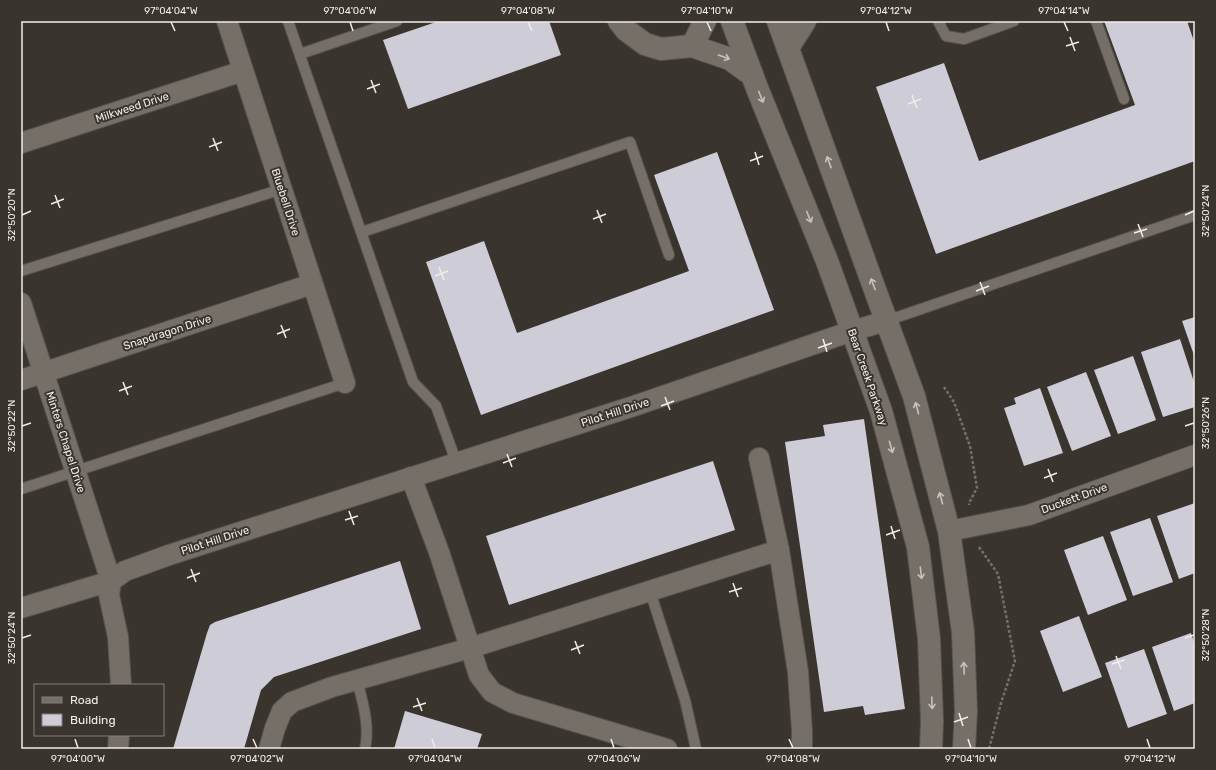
<svg xmlns="http://www.w3.org/2000/svg" width="1216" height="770" font-family="Rubik,sans-serif">
  <rect width="100%" height="100%" fill="#3a342e"/>
  <g fill="#cecdd7">
    <path d="M439,21H549L561,55L408,109L383,40Z"/>
    <path d="M1104,21H1187L1195,44V161L936,254L876,87L944,63L979,161L1135,105Z"/>
    <path d="M717,152L774,310L481,415L426,262L484,241L517,333L689,271L654,175Z"/>
    <path d="M1195,317V358L1182,321Z"/>
    <path d="M1180,339L1195,385V407L1163,417L1141,352Z"/>
    <path d="M1133,356L1156,420L1118,434L1094,370Z"/>
    <path d="M1086,372L1111,436L1072,451L1047,387Z"/>
    <path d="M1040,388L1063,453L1024,466L1004,408L1016,404L1014,398Z"/>
    <path d="M864,419L905,709L865,715L863,706L824,712L785,442L825,436L823,425Z"/>
    <path d="M713,461L735,530L509,605L486,536Z"/>
    <path d="M1195,503V573L1179,579L1157,516Z"/>
    <path d="M1150,518L1173,582L1133,596L1110,532Z"/>
    <path d="M1103,536L1127,600L1088,615L1064,550Z"/>
    <path d="M400,561L421,629L274,677L261,690L244,749H173L207,633L210,625L215,622Z"/>
    <path d="M1079,616L1102,677L1063,692L1040,631Z"/>
    <path d="M1191,633L1195,645V703L1174,711L1152,647Z"/>
    <path d="M1144,649L1167,714L1128,728L1105,663Z"/>
    <path d="M405,711L482,734L477,749H394Z"/>
  </g>
  <g fill="none" stroke-linecap="round" stroke-linejoin="round">
    <defs>
      <g id="lane">
        <path d="M288,21L413,382L436,406L457,464"/>
        <path d="M938,21L946,36L964,39L1014,21"/>
        <path d="M1096,21L1124,99"/>
        <path d="M300,54L397,21"/>
        <path d="M362,232L630,142L669,255"/>
        <path d="M21,271L282,189"/>
        <path d="M886,321L1195,215"/>
        <path d="M21,489L345,383"/>
        <path d="M650,591L685,700L696,749"/>
        <path d="M357,680C363,703 370,726 365,749"/>
      </g>
      <g id="street">
        <path d="M227,21L345,383"/>
        <path d="M21,143L243,71"/>
        <path d="M21,303L111,581L109,595L118,637L121,685"/>
        <path d="M21,380L312,284"/>
        <path d="M759,458L779,550L798,672L802,731V749"/>
        <path d="M411,477L439,552L479,675L492,692L513,703L667,749"/>
        <path d="M949,531L1029,515L1195,455"/>
        <path d="M21,608L111,581L125,571L169,555L634,406L852,331L886,321"/>
        <path d="M118,749L119,735"/>
        <path d="M269,749L275,728L282,711L292,702L332,687L470,648L779,550"/>
      </g>
      <g id="secondary">
        <path d="M619,21L626,30L645,44L661,49L692,46L730,59L752,75"/>
        <path d="M732,21L757,88L827,261L881,411L918,547L929,639L932,721L931,749"/>
        <path d="M778,21L871,279L914,396L949,531L963,632L966,711L964,749"/>
        <path d="M692,46L705,21"/>
        <path d="M788,48L805,21"/>
      </g>
    </defs>
    <use href="#lane" stroke="#57524d" stroke-width="12"/>
    <use href="#street" stroke="#57524d" stroke-width="22"/>
    <use href="#secondary" stroke="#57524d" stroke-width="24"/>
    <g stroke="#746f69" stroke-width="2.5" stroke-dasharray="3 2" stroke-linecap="butt">
      <path d="M944,387L954,402L970,446L977,488L969,503V505"/>
      <path d="M979,547L998,574L1015,661L1001,703L989,749"/>
    </g>
    <use href="#lane" stroke="#766f68" stroke-width="10"/>
    <use href="#street" stroke="#766f68" stroke-width="20"/>
    <use href="#secondary" stroke="#766f68" stroke-width="22"/>
  </g>
  <defs><path id="oneway-shaft" d="M-6 0H5M1.5-3L5.5 0L1.5 3" fill="none" stroke-width="1.6" stroke-linecap="round" stroke-linejoin="round"/></defs>
  <g stroke="#c6c1bc">
    <use href="#oneway-shaft" transform="translate(724 57) rotate(20)"/>
    <use href="#oneway-shaft" transform="translate(761 97) rotate(68)"/>
    <use href="#oneway-shaft" transform="translate(829 162) rotate(-110)"/>
    <use href="#oneway-shaft" transform="translate(809 217) rotate(68)"/>
    <use href="#oneway-shaft" transform="translate(873 284) rotate(-111)"/>
    <use href="#oneway-shaft" transform="translate(917 408) rotate(-105)"/>
    <use href="#oneway-shaft" transform="translate(891 447) rotate(75)"/>
    <use href="#oneway-shaft" transform="translate(941 498) rotate(-105)"/>
    <use href="#oneway-shaft" transform="translate(921 573) rotate(83)"/>
    <use href="#oneway-shaft" transform="translate(964 668) rotate(-92)"/>
    <use href="#oneway-shaft" transform="translate(932 703) rotate(88)"/>
  </g>
  <path fill="none" stroke="#f1ede9" stroke-width="1.5" d="M171,22L175,31M350,22L353,31M528,22L532,31M707,22L711,31M886,22L889,31M1064,22L1068,31M1070,37L1075,51M1066,46L1079,42M371,80L376,93M367,89L380,84M912,95L917,108M908,104L921,99M213,138L218,151M209,147L222,142M755,152L759,165M750,161L763,156M55,195L60,208M51,204L64,199M597,210L602,223M22,215L31,211M1185,215L1194,211M593,219L606,214M1138,224L1143,237M1134,233L1147,229M439,267L444,280M435,276L448,271M980,282L985,295M976,291L989,286M281,325L286,338M277,334L290,329M823,339L827,352M818,348L832,343M123,382L128,395M119,391L132,386M665,397L670,410M661,406L674,401M22,426L31,423M1185,426L1194,423M507,454L512,467M503,463L516,458M1048,469L1053,482M1044,478L1057,473M349,511L354,525M345,520L358,516M891,526L895,539M886,535L900,530M191,569L196,582M187,578L200,573M733,583L738,597M729,592L742,588M22,638L31,635M1185,638L1194,635M575,641L580,654M571,650L584,645M1116,656L1121,669M1112,664L1125,660M417,698L422,711M413,707L426,703M959,713L963,726M954,722L968,717M75,739L78,748M253,739L257,748M432,739L435,748M611,739L614,748M789,739L793,748M968,739L971,748M1147,739L1150,748"/>
  <g text-anchor="middle" stroke-width="4" stroke-linejoin="round" paint-order="stroke">
    <g font-size="11" fill="#f1ede9" stroke="#3a342e">
      <text transform="translate(132 107) rotate(-18)" y="4">Milkweed Drive</text>
      <text transform="translate(286 202) rotate(72)" y="4">Bluebell Drive</text>
      <text transform="translate(167 332) rotate(-18)" y="4">Snapdragon Drive</text>
      <text transform="translate(868 377) rotate(71)" y="4">Bear Creek Parkway</text>
      <text transform="translate(615 412) rotate(-18)" y="4">Pilot Hill Drive</text>
      <text transform="translate(66 442) rotate(72)" y="4">Minters Chapel Drive</text>
      <text transform="translate(1074 498) rotate(-20)" y="4">Duckett Drive</text>
      <text transform="translate(215 540) rotate(-18)" y="4">Pilot Hill Drive</text>
    </g>
  </g>
  <rect width="1216" height="770" fill="none" stroke="#3a342e" stroke-width="44"/>
  <rect x="34" y="684" width="130" height="52" fill="#3a342e" stroke="#837e79"/>
  <rect x="42" y="697" width="20" height="6" fill="#766f68" stroke="#837e79"/>
  <text x="70" y="704" font-size="12" fill="#f1ede9">Road</text>
  <rect x="42" y="714" width="20" height="12" fill="#cecdd7" stroke="#837e79"/>
  <text x="70" y="724" font-size="12" fill="#f1ede9">Building</text>
  <rect x="22" y="22" width="1172" height="726" fill="none" stroke="#f1ede9" stroke-width="1.5"/>
  <g font-size="10" text-anchor="middle" fill="#f1ede9">
    <text x="171" y="14">97°04'04"W</text>
    <text x="350" y="14">97°04'06"W</text>
    <text x="528" y="14">97°04'08"W</text>
    <text x="707" y="14">97°04'10"W</text>
    <text x="886" y="14">97°04'12"W</text>
    <text x="1064" y="14">97°04'14"W</text>
    <text transform="translate(1205 211) rotate(-90)" y="4">32°50'24"N</text>
    <text transform="translate(11 215) rotate(-90)" y="4">32°50'20"N</text>
    <text transform="translate(1205 423) rotate(-90)" y="4">32°50'26"N</text>
    <text transform="translate(11 426) rotate(-90)" y="4">32°50'22"N</text>
    <text transform="translate(1205 635) rotate(-90)" y="4">32°50'28"N</text>
    <text transform="translate(11 638) rotate(-90)" y="4">32°50'24"N</text>
    <text x="78" y="762">97°04'00"W</text>
    <text x="257" y="762">97°04'02"W</text>
    <text x="435" y="762">97°04'04"W</text>
    <text x="614" y="762">97°04'06"W</text>
    <text x="793" y="762">97°04'08"W</text>
    <text x="971" y="762">97°04'10"W</text>
    <text x="1150" y="762">97°04'12"W</text>
  </g>
</svg>
